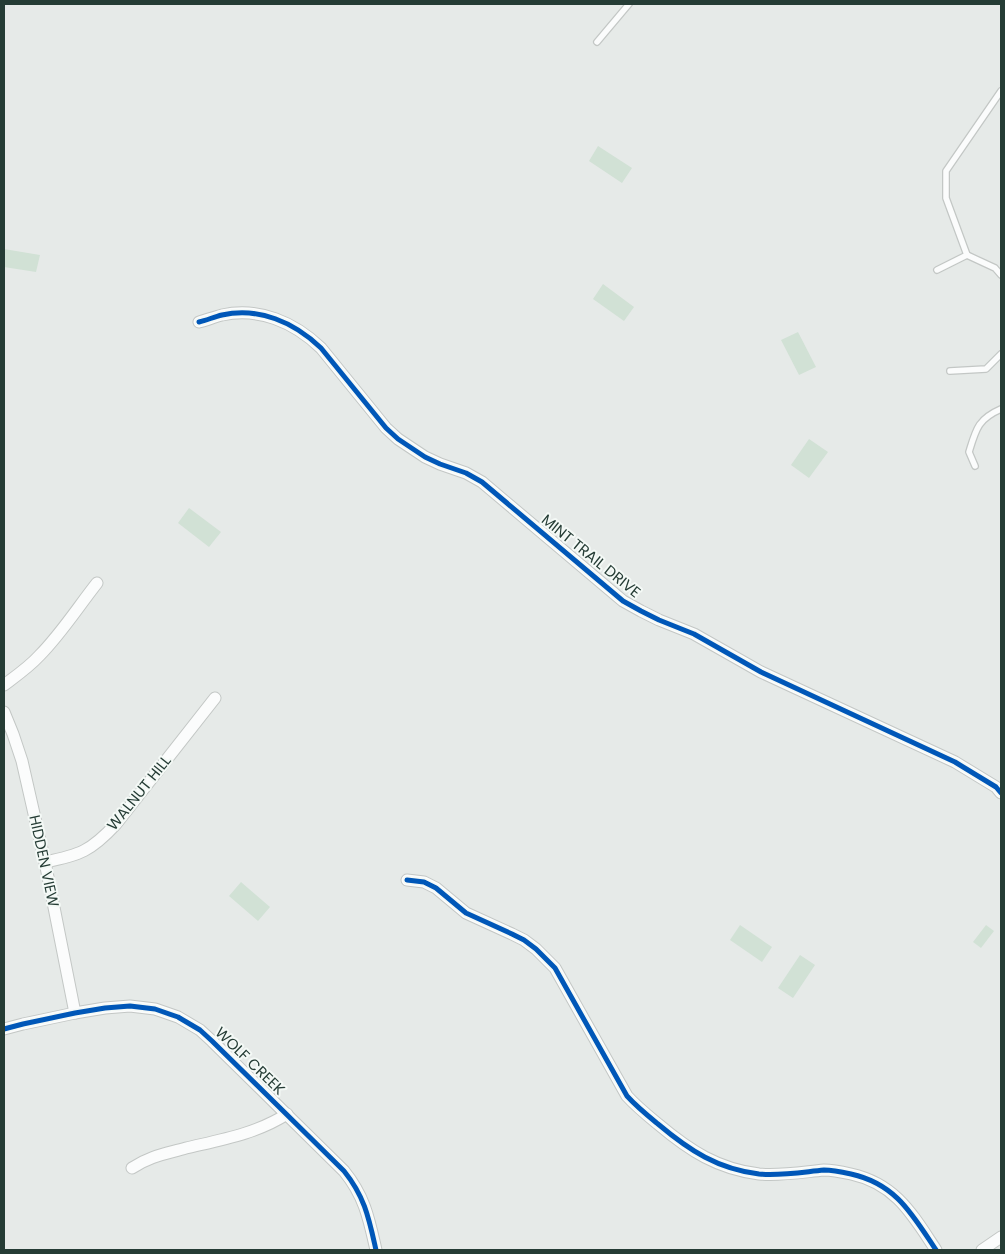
<svg xmlns="http://www.w3.org/2000/svg" width="1005" height="1254" font-family="Poppins,sans-serif">
  <rect width="100%" height="100%" fill="#e6eae8"/>
  <g fill="#d1e1d5">
    <path d="M598,146L632,168L622,183L589,161Z"/>
    <path d="M4,249L40,255L36,272L4,267Z"/>
    <path d="M603,284L634,307L624,321L593,299Z"/>
    <path d="M798,332L816,367L799,375L781,340Z"/>
    <path d="M809,439L828,452L809,478L791,465Z"/>
    <path d="M189,508L221,532L209,547L178,523Z"/>
    <path d="M241,882L270,907L258,921L229,896Z"/>
    <path d="M740,925L772,947L762,962L730,940Z"/>
    <path d="M986,925L994,931L981,948L973,942Z"/>
    <path d="M800,955L815,965L793,998L778,988Z"/>
  </g>
  <g fill="none" stroke-linecap="round" stroke-linejoin="round">
    <defs>
      <g id="lane">
        <path d="M597,42L629,4"/>
        <path d="M967,255L995,268L1001,275"/>
        <path d="M937,270L967,255L946,198V171L1001,91"/>
        <path d="M950,371L986,369L1001,354"/>
        <path d="M975,466L969,452C976,429 978,419 1001,409"/>
      </g>
      <g id="street">
        <path d="M199,322C207,320 214,317 222,315C259,307 294,322 321,348L386,428L398,439L425,457L440,464L466,473L482,482L623,601L641,611L659,620L694,634L761,672L955,762L996,787L1001,793"/>
        <path d="M4,685C16,676 29,667 39,656C61,634 78,607 97,583"/>
        <path d="M4,712L13,734L22,761L45,862L75,1013"/>
        <path d="M45,862C80,855 91,851 116,824L215,698"/>
        <path d="M407,880L424,882L436,888L466,913L512,934L524,940L536,949L555,968L627,1096C637,1107 647,1115 658,1124C690,1151 718,1169 759,1174C781,1176 803,1172 824,1170C833,1170 842,1172 851,1174C896,1184 912,1214 936,1250"/>
        <path d="M4,1029L23,1024L75,1013L105,1008L130,1006L155,1009L178,1017L200,1030L212,1041L344,1171C365,1197 369,1219 376,1250"/>
        <path d="M132,1168C150,1156 165,1154 186,1148C220,1140 256,1134 287,1114"/>
        <path d="M982,1250L1001,1237"/>
      </g>
    </defs>
    <use href="#lane" stroke="#c3c7c5" stroke-width="8"/>
    <use href="#street" stroke="#c3c7c5" stroke-width="13"/>
    <use href="#lane" stroke="#fbfcfc" stroke-width="5.5"/>
    <use href="#street" stroke="#fbfcfc" stroke-width="11"/>
    <defs>
      <g id="cycleway">
        <path d="M199,322C207,320 214,317 222,315C259,307 294,322 321,348L386,428L398,439L425,457L440,464L466,473L482,482L623,601L641,611L659,620L694,634L761,672L955,762L996,787L1001,793"/>
        <path d="M407,880L424,882L436,888L466,913L512,934L524,940L536,949L555,968L627,1096C637,1107 647,1115 658,1124C690,1151 718,1169 759,1174C781,1176 803,1172 824,1170C833,1170 842,1172 851,1174C896,1184 912,1214 936,1250"/>
        <path d="M4,1029L23,1024L75,1013L105,1008L130,1006L155,1009L178,1017L200,1030L212,1041L344,1171C365,1197 369,1219 376,1250"/>
      </g>
    </defs>
    <use href="#cycleway" stroke="#f4f9f6" stroke-width="8"/>
    <use href="#cycleway" stroke="#0057b8" stroke-width="5"/>
  </g>
  <g text-anchor="middle" stroke-width="4" stroke-linejoin="round" paint-order="stroke">
    <g font-size="15" fill="#253c35" stroke="#f4f9f6">
      <text transform="translate(591 556) rotate(39)" y="5">MINT TRAIL DRIVE</text>
      <text transform="translate(139 793) rotate(-51)" y="5">WALNUT HILL</text>
      <text transform="translate(44 861) rotate(78)" y="5">HIDDEN VIEW</text>
      <text transform="translate(250 1061) rotate(44)" y="5">WOLF CREEK</text>
    </g>
  </g>
  <rect width="1005" height="1254" fill="none" stroke="#253c35" stroke-width="10"/>
</svg>
